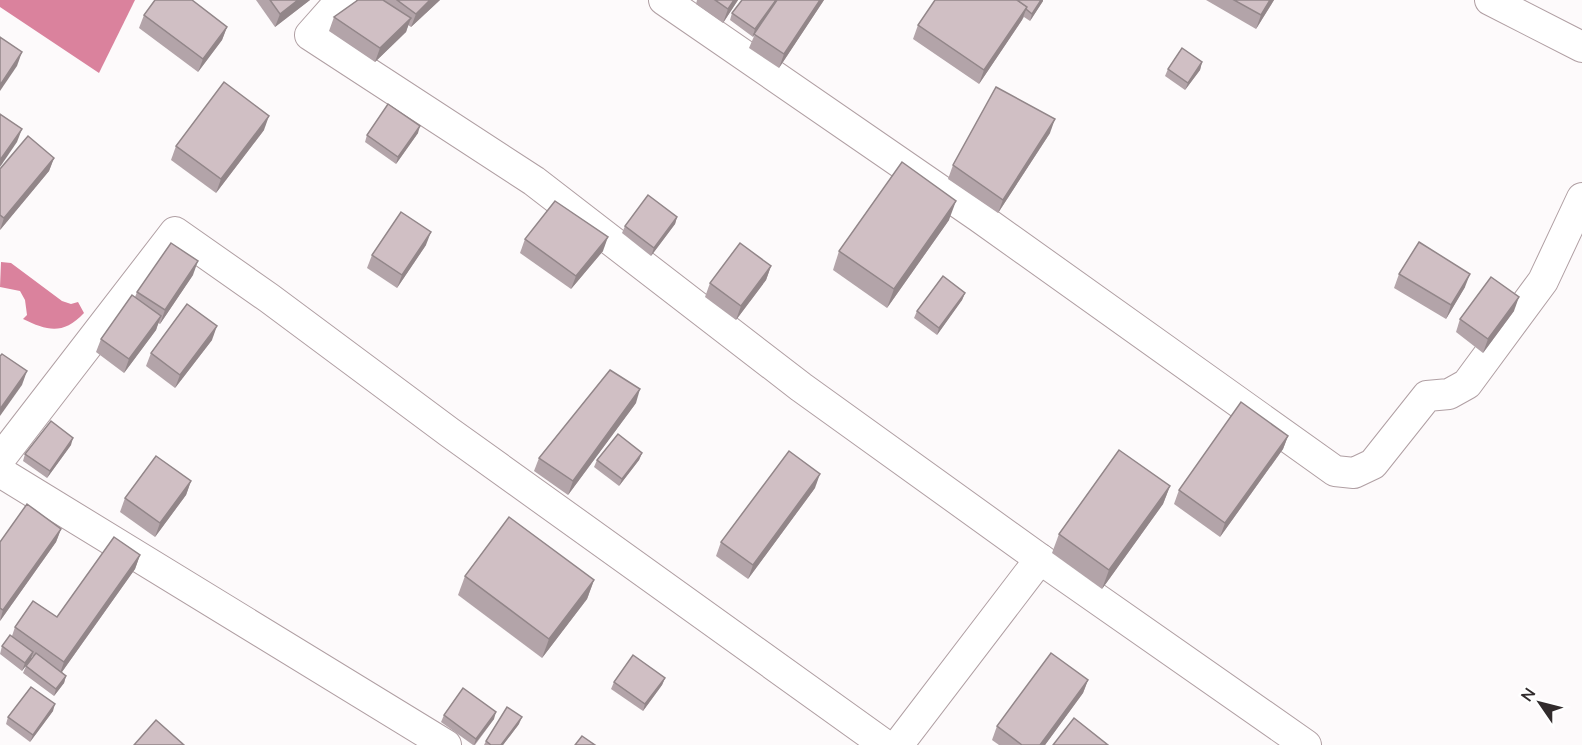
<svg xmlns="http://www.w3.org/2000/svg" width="1582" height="745" font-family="Mulish,sans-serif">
  <rect width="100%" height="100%" fill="#fdfafb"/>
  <g fill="#da829d">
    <path d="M0,0H135L99,73L0,7Z"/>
    <path d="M1,262L11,263L62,301L71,304L78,302L84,313C63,335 48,331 23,319L27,315L25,300L20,291L0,287Z"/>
  </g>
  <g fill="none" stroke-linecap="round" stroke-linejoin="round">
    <defs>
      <g id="street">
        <path d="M341,0L310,35L534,181L801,387L1040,559L1306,745"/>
        <path d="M664,0L979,217L1335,471L1354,473L1373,464L1427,396L1449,394L1467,384L1543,281L1582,198"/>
        <path d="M1490,0L1582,47"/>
        <path d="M0,459L175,232L269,298L449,432L885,745"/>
        <path d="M0,472L446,745"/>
        <path d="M898,745L1040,559"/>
      </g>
    </defs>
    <use href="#street" stroke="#b09fa3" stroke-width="32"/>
    <use href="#street" stroke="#fff" stroke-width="30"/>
  </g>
  <g fill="#b3a4a9">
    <path d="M256,0H310L275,27Z"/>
    <path d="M358,0H440L411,27L408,25L406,32L375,62L329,31L334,17Z"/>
    <path d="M697,0H738L723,23L696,4Z"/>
    <path d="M742,0H824L779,68L749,48L755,34L753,37L730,20L732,13Z"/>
    <path d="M1206,0H1274L1256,29Z"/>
    <path d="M1043,1L1030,21L1024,17L1022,20L979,84L913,39L918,25Z"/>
    <path d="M144,15L227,27L222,40L198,72L139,28Z"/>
    <path d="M1202,62L1200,70L1185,90L1165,76L1168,69Z"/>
    <path d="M264,130L216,193L171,160L176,146Z"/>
    <path d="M418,133L396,164L365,142L367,135Z"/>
    <path d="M1050,133L998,213L948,179L953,165Z"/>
    <path d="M54,158L49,171L0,230V169Z"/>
    <path d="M677,217L675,224L651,256L622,233L625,226Z"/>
    <path d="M949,220L887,308L833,270L839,251Z"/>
    <path d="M525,239L603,251L571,289L520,253Z"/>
    <path d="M426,245L397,288L367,268L372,255Z"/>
    <path d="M771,266L766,280L736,320L705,297L710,283Z"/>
    <path d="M1399,274L1465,287L1446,319L1394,288Z"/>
    <path d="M193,275L160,324L158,323L156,330L124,373L96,352L101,339L135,297L137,292Z"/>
    <path d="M965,293L962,300L937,335L914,318L917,311Z"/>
    <path d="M1514,311L1483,353L1456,332L1460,319Z"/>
    <path d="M212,340L175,388L146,366L151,353Z"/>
    <path d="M636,403L568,495L534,471L539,458Z"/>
    <path d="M1288,436L1283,449L1220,537L1174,504L1179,490Z"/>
    <path d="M71,445L47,478L23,461L25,454Z"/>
    <path d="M642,453L639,460L619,486L594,467L597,460Z"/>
    <path d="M191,481L186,495L155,537L120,512L125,498Z"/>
    <path d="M1170,486L1163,504L1102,589L1052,553L1059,534Z"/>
    <path d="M815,488L748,579L716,556L721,542Z"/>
    <path d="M61,529L56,542L0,621V542Z"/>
    <path d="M140,555L135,569L62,672L66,676L64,683L54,696L23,673L26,666L33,657L32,656L31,659L22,671L0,654L2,646L12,636L15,627L57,617Z"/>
    <path d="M465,576L594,580L587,599L542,658L458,595Z"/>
    <path d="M665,678L662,685L643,711L611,689L614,682Z"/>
    <path d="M1088,680L1083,693L1045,745H999L992,740L997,726Z"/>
    <path d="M53,711L30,742L6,724L8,717Z"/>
    <path d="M444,715L494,719L475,745H473L441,722Z"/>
    <path d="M519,724L503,745H484L486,741Z"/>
  </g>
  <g fill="#928689">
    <path d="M298,0H310L275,27L280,14Z"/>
    <path d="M430,0H440L411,27L416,14Z"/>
    <path d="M734,0H738L723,23L728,9Z"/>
    <path d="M776,0H778L753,37L755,29Z"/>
    <path d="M820,0H824L779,68L784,54Z"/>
    <path d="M1041,0H1043V1L1030,21L1032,14Z"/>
    <path d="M1270,0H1274L1256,29L1261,15Z"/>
    <path d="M1027,7L1022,20L979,84L984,70Z"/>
    <path d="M411,18L406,32L375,62L380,48Z"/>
    <path d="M227,27L222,40L198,72L203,59Z"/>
    <path d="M22,52L17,66L0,91V85Z"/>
    <path d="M1202,62L1200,70L1185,90L1188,83Z"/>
    <path d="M269,116L264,130L216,193L221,179Z"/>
    <path d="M1055,119L1050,133L998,213L1003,200Z"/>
    <path d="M420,126L418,133L396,164L398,157Z"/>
    <path d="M22,129L17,142L0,167V160Z"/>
    <path d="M54,158L49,171L0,230L4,218Z"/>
    <path d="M956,201L949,220L887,308L894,289Z"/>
    <path d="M677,217L675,224L651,256L654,248Z"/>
    <path d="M431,232L426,245L397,288L402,275Z"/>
    <path d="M608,237L603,251L571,289L576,276Z"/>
    <path d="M198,261L193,275L160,324L165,310Z"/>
    <path d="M771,266L766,280L736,320L741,306Z"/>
    <path d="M1470,274L1465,287L1446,319L1451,305Z"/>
    <path d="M965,293L962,300L937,335L939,328Z"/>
    <path d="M1519,297L1514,311L1483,353L1488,339Z"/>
    <path d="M161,316L156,330L124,373L129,359Z"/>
    <path d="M217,326L212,340L175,388L180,375Z"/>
    <path d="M27,371L22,385L0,416V409Z"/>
    <path d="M640,389L636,403L568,495L573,481Z"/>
    <path d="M1288,436L1283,449L1220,537L1225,523Z"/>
    <path d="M73,438L71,445L47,478L50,471Z"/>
    <path d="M642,453L639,460L619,486L622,479Z"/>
    <path d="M820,474L815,488L748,579L753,565Z"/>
    <path d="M191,481L186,495L155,537L160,523Z"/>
    <path d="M1170,486L1163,504L1102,589L1109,570Z"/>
    <path d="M61,529L56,542L0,621L3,610Z"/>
    <path d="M140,555L135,569L59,676L64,662Z"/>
    <path d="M594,580L587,599L542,658L549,639Z"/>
    <path d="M33,652L31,659L22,671L25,663Z"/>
    <path d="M66,676L64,683L54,696L56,689Z"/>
    <path d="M665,678L662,685L643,711L645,704Z"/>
    <path d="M1088,680L1083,693L1045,745H1040Z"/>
    <path d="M55,704L53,711L30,742L33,735Z"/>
    <path d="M496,712L494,719L474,745L476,739Z"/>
    <path d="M522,717L519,724L503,745H501Z"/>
  </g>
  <g fill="#d0bfc4" stroke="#928689" stroke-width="1.5">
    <path d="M155,0H192L227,27L203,59L144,15Z"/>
    <path d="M270,0H298L280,14Z"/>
    <path d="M358,0H383L411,18L380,48L334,17Z"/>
    <path d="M397,0H430L416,14Z"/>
    <path d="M715,0H734L728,9Z"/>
    <path d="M742,0H776L755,29L732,13Z"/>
    <path d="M777,0H820L784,54L754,34Z"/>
    <path d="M935,0H1017L1027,7L984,70L918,25Z"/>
    <path d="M1017,0H1041L1032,14L1026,9L1027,7Z"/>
    <path d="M1234,0H1270L1261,15Z"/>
    <path d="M0,37L22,52L0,85Z"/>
    <path d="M1182,48L1202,62L1188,83L1168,69Z"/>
    <path d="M224,82L269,116L221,179L176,146Z"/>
    <path d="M996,87L1055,119L1003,200L953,165Z"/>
    <path d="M388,104L420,126L398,157L367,135Z"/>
    <path d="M0,114L22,129L0,160Z"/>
    <path d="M28,136L54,158L4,218L0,215V169Z"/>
    <path d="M902,162L956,201L894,289L839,251Z"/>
    <path d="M648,195L677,217L654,248L625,226Z"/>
    <path d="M555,201L608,237L576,276L525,239Z"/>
    <path d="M401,212L431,232L402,275L372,255Z"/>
    <path d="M1419,242L1470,274L1451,305L1399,274Z"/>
    <path d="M171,243L198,261L165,310L137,292Z"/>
    <path d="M740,243L771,266L741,306L710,283Z"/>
    <path d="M943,276L965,293L939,328L917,311Z"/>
    <path d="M1491,277L1519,297L1488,339L1460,319Z"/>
    <path d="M132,295L161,316L129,359L101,339Z"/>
    <path d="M187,304L217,326L180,375L151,353Z"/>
    <path d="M2,354L27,371L0,409V356Z"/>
    <path d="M610,370L640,389L573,481L539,458Z"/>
    <path d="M1241,402L1288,436L1225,523L1179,490Z"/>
    <path d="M51,421L73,438L50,471L25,454Z"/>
    <path d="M618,434L642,453L622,479L597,460Z"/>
    <path d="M1119,450L1170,486L1109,570L1059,534Z"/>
    <path d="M789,451L820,474L753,565L721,542Z"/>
    <path d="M156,456L191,481L160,523L125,498Z"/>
    <path d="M27,504L61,529L3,610L0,608V542Z"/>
    <path d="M509,517L594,580L549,639L465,576Z"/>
    <path d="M114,537L140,555L64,662L15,627L33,601L57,617Z"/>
    <path d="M10,635L33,652L25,663L2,646Z"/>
    <path d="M36,653L66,676L56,689L26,666Z"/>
    <path d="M1051,653L1088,680L1040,745H1022L997,726Z"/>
    <path d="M633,655L665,678L645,704L614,682Z"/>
    <path d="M31,687L55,704L33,735L8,717Z"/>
    <path d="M463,688L496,712L476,739L444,715Z"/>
    <path d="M507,707L522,717L501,745H491L486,741Z"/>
    <path d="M1074,718L1108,745H1053Z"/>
    <path d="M156,720L184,745H134Z"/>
    <path d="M582,736L595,745H575Z"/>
  </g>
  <g transform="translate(1540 703) rotate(305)" stroke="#ffffff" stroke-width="4.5" paint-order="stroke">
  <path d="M0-4.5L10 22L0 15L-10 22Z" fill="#312b2c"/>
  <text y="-9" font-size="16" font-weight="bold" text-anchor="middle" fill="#312b2c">N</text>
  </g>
</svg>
